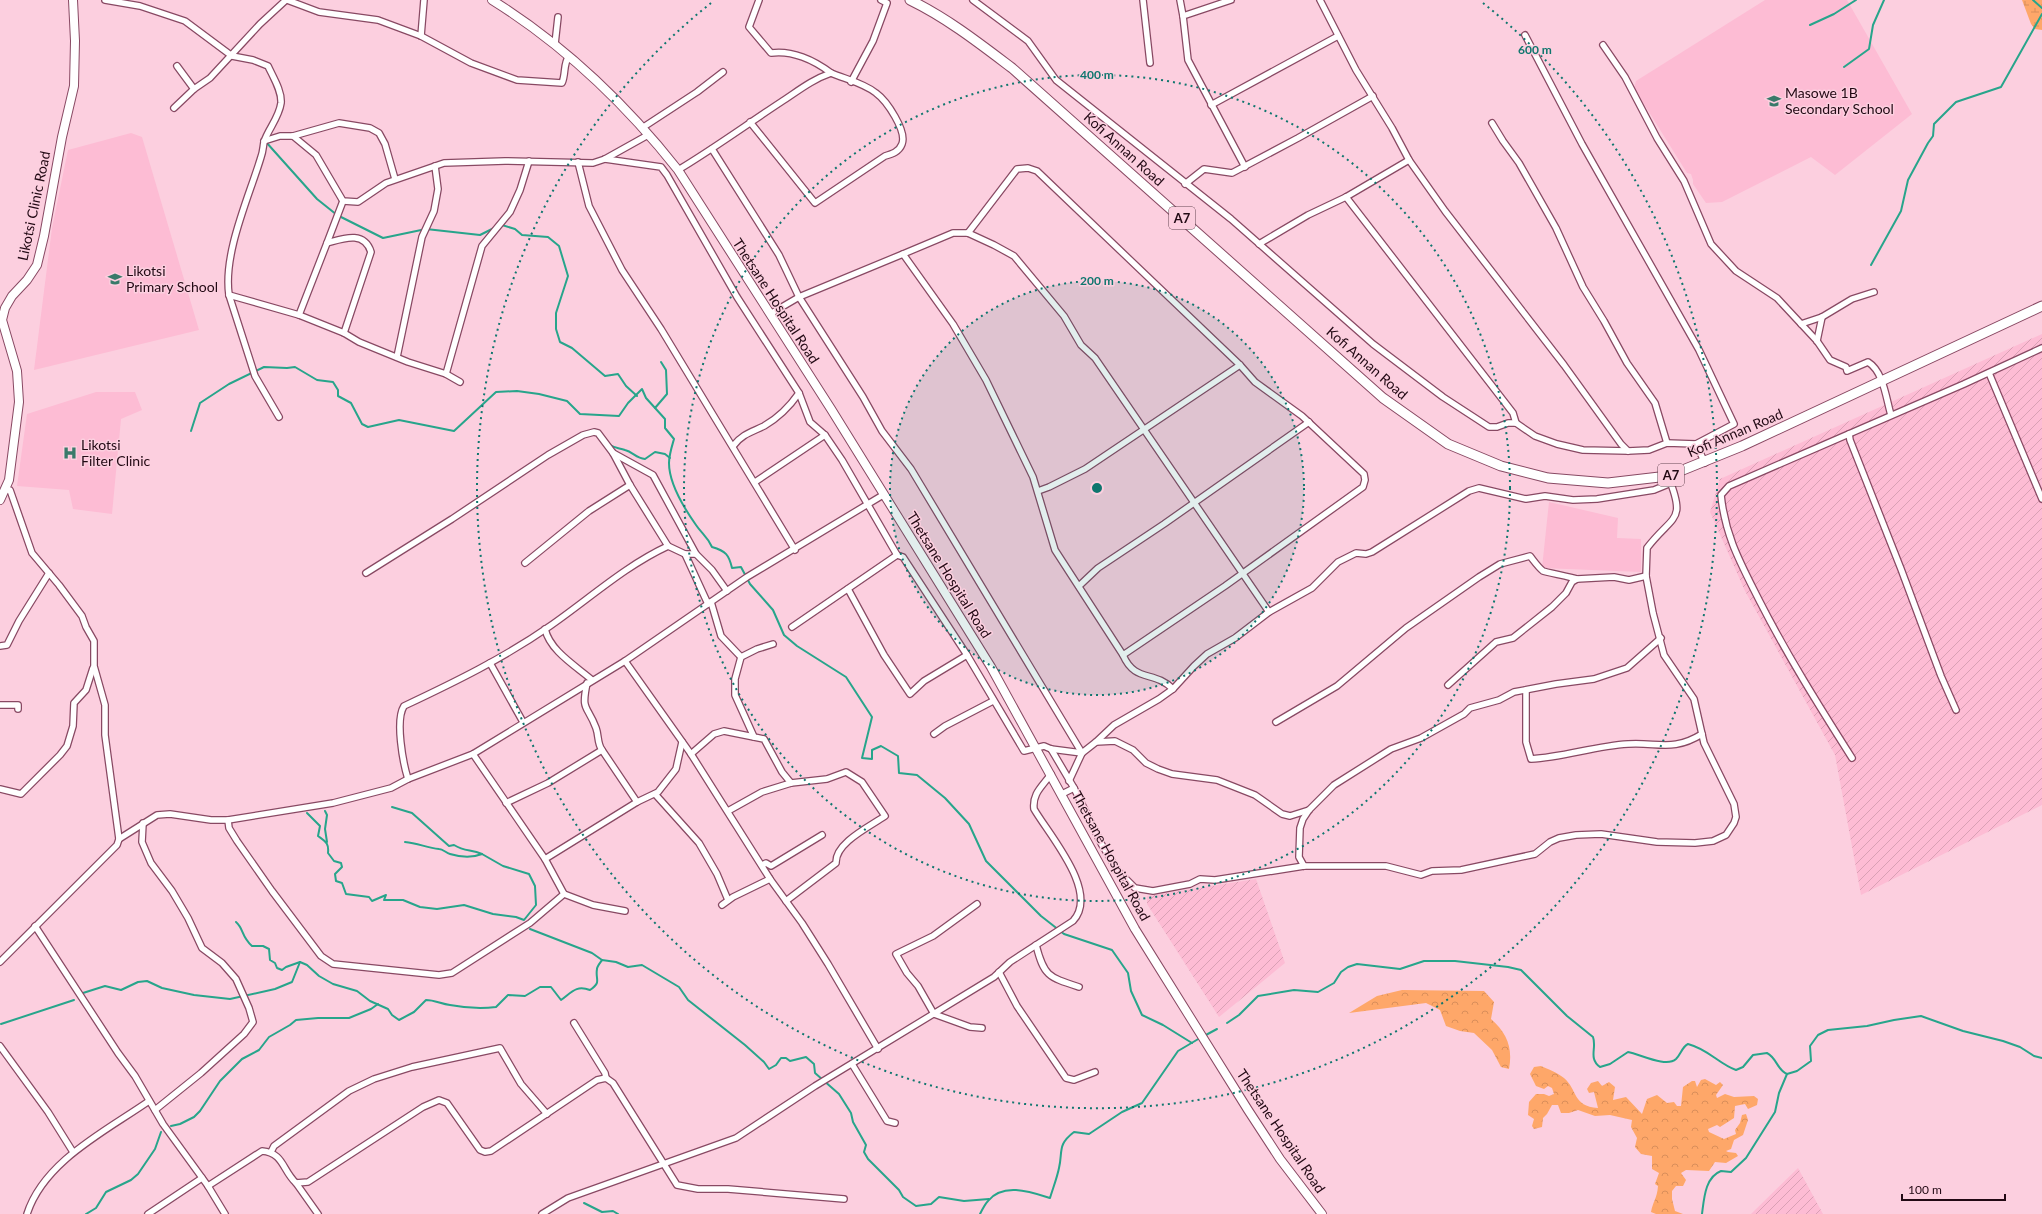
<svg xmlns="http://www.w3.org/2000/svg" width="2042" height="1214" font-family="Lato,sans-serif">
  <defs>
    <pattern id="industrial-furrows" width="10" height="10" patternUnits="userSpaceOnUse"><rect width="10" height="10" fill="#fdbcd4"/><path d="M-1 1l2-2M0 10L10 0M9 11l2-2" fill="none" stroke="#d9a0b5"/></pattern>
    <pattern id="forest-crowns" width="20" height="18" patternUnits="userSpaceOnUse"><rect width="20" height="18" fill="#fea769"/><path d="M2 6a3 3 0 1 1 6 0M12 15a3 3 0 1 1 6 0" fill="none" stroke="#d98e5a"/></pattern>
    <pattern id="wetland-marsh" width="20" height="14" patternUnits="userSpaceOnUse"><rect width="20" height="14" fill="#fea769"/><path d="M1 5h8M5 5V1M11 12h8M15 12V8" fill="none" stroke="#d98e5a"/></pattern>
  </defs>
  <rect width="100%" height="100%" fill="#fccfdf"/>
  <g fill="#fdbcd4">
    <path d="M1765,0H1847L1912,114L1835,175L1811,157L1722,202L1706,203L1693,184V180L1691,174L1687,173L1634,88L1636,81Z"/>
    <path d="M131,133L142,137L199,330L34,370L52,228L68,150Z"/>
    <path d="M96,392H135L142,410L121,419L112,514L73,509L69,490L17,486L27,414Z"/>
    <path d="M1549,502L1618,518L1617,538L1641,539V572L1542,568Z"/>
  </g>
  <g fill="url(#industrial-furrows)">
    <path d="M2042,334V805L1861,895L1835,755L1745,591L1710,512L1720,479Z"/>
    <path d="M1256,879L1285,963L1219,1017L1147,904V896Z"/>
    <path d="M1798,1168L1823,1214H1751Z"/>
  </g>
  <g fill="url(#forest-crowns)">
    <path d="M1402,990L1484,991L1494,1002L1491,1019C1507,1033 1513,1048 1509,1069L1501,1067L1492,1050L1474,1033L1460,1031L1446,1026L1440,1010L1426,1003L1349,1013L1377,996Z"/>
    <path d="M1541,1066C1548,1069 1558,1073 1564,1078C1578,1090 1572,1106 1598,1108L1594,1092L1589,1093L1587,1089L1591,1083L1598,1081L1602,1086L1609,1082L1615,1087L1613,1100L1626,1097L1642,1114L1647,1099L1657,1095L1667,1103L1674,1102L1677,1106H1681L1683,1087L1692,1081H1695L1697,1087L1701,1080L1705,1079L1716,1085L1720,1082L1723,1085L1716,1095L1717,1098L1725,1094L1734,1097L1754,1096L1758,1099L1757,1105L1748,1109L1745,1104L1735,1106L1734,1118L1720,1127L1717,1125L1708,1129L1709,1132L1724,1139L1736,1134L1735,1130L1740,1123L1742,1115L1746,1114L1748,1120L1743,1135L1734,1140L1731,1149L1726,1151L1728,1152L1736,1153L1738,1156L1726,1163L1715,1162L1709,1171L1686,1170L1681,1173L1686,1180L1683,1186H1676L1672,1191V1199L1675,1211L1683,1214H1656L1651,1212C1653,1201 1657,1199 1658,1186L1655,1184L1659,1173L1652,1169V1156L1641,1154L1635,1147L1637,1138L1631,1127L1632,1120L1610,1115L1595,1116L1578,1110L1569,1113H1561L1558,1105H1552L1547,1114L1543,1118L1542,1127L1534,1129L1532,1126L1534,1119L1528,1115L1529,1102L1536,1094H1544L1549,1096L1554,1094L1552,1088L1548,1086L1544,1089L1536,1086L1530,1074L1534,1067Z"/>
  </g>
  <path fill="url(#wetland-marsh)" d="M2022,0H2042V30L2035,29L2031,24Z"/>
  <g fill="none" stroke-linecap="round" stroke-linejoin="round">
    <g stroke="#27a58b" stroke-width="2">
      <path d="M2033,0L2042,8"/>
      <path d="M1810,25L1834,14L1856,0"/>
      <path d="M1844,67L1869,49L1873,25L1884,0"/>
      <path d="M266,142L317,199L337,215L383,238L426,229L480,235L496,227"/>
      <path d="M502,225L515,229L522,235L548,237L559,246L568,276L556,313V329L560,342L572,348L605,376L618,374L626,386L637,396"/>
      <path d="M1871,265L1901,211L1908,180L1928,143L1933,136L1934,124L1956,102L2001,87L2042,14"/>
      <path d="M655,408L667,394L666,370L661,362"/>
      <path d="M191,431L200,403L229,384L264,367L287,368L295,367L317,380L333,382L338,390V396L351,403L362,424L368,427L399,420L454,431L496,392L517,391L539,394L567,401L580,414L619,416L628,403L642,389L646,398L665,419V428L674,439C672,446 669,455 669,463C669,484 684,508 696,525C702,534 707,536 712,547C726,551 729,555 732,568L741,567L750,584L773,610L784,635L797,646L846,677L872,717L862,758L872,759V750L881,746L898,756L899,773L917,775L945,798L969,824L986,861L1041,916L1064,934L1112,950L1128,973L1131,991L1142,1015L1163,1025L1192,1043"/>
      <path d="M610,445C615,448 619,448 625,450C633,452 636,458 645,459L655,452L665,454L670,458"/>
      <path d="M392,807L412,813L449,846L454,845C465,852 471,849 482,854"/>
      <path d="M325,811L327,815L325,829L327,842"/>
      <path d="M307,813L320,826L318,836C326,842 329,843 328,853L334,861L341,863L342,867L335,874L336,881L342,883L346,894L369,897L372,901L386,895L384,900H403L420,907L437,909L464,905L493,914L516,917L524,920L536,905L535,886L529,874L503,866L482,854C472,858 460,857 450,854C446,853 443,849 439,849C427,848 418,843 405,842"/>
      <path d="M236,922C244,929 241,936 252,946H263L269,949L270,960L275,963L277,968L282,970L286,967L300,962L307,965L319,976L333,984L357,991L370,1001L388,1009L392,1015L399,1020L414,1012L426,1000C435,1000 441,1004 450,1005C466,1008 480,1009 496,1007L508,995L525,996L540,987H551L561,1000C572,992 576,985 590,990C602,982 595,980 597,969C597,966 601,962 602,960L616,962L628,967L642,965L679,987L688,1000L745,1045L764,1062L769,1069L776,1065L781,1058H786L790,1061L806,1057L814,1064L815,1073L839,1094L851,1113L853,1122L866,1145L864,1152L868,1159L899,1190L903,1197L916,1206L931,1204L939,1197L964,1201L989,1199"/>
      <path d="M530,929L592,953L602,960"/>
      <path d="M83,993L105,986L121,990L138,982L147,981L162,988L194,995L230,999L275,989L292,982L300,962"/>
      <path d="M1227,1023L1239,1015L1258,996L1294,990L1318,992L1334,983L1341,972L1348,967L1357,964L1400,969L1424,961H1455L1508,967L1521,970L1567,1016L1593,1037C1597,1048 1588,1058 1600,1067L1610,1064L1628,1052C1640,1054 1666,1068 1676,1059C1681,1054 1682,1047 1688,1044C1708,1049 1719,1064 1736,1070L1743,1067L1753,1055L1767,1053C1777,1058 1777,1070 1787,1074L1797,1071L1811,1061L1810,1046L1818,1035L1828,1030L1867,1026L1894,1020L1921,1016L1963,1031L2003,1041L2020,1047L2034,1056L2042,1058"/>
      <path d="M1,1024L74,1000"/>
      <path d="M1204,1036L1217,1029"/>
      <path d="M171,1126L180,1124L194,1117L200,1111L220,1081L242,1059L259,1050L269,1037L290,1025L296,1020L318,1018H349L371,1009L378,1004"/>
      <path d="M584,1203L602,1212L613,1211L618,1214"/>
      <path d="M86,1214L96,1208L106,1192L131,1180L138,1174L155,1149L161,1132"/>
      <path d="M980,1214C982,1210 985,1204 988,1201C1003,1182 1031,1192 1050,1198C1053,1188 1057,1178 1059,1168C1063,1151 1057,1145 1074,1132L1089,1134L1122,1112L1142,1103L1178,1051L1200,1038"/>
      <path d="M1702,1214C1704,1199 1705,1177 1721,1171L1731,1172L1746,1158L1775,1112L1779,1093L1787,1074"/>
    </g>
    <defs>
      <g id="street">
        <path d="M105,0L140,6L185,21L232,56L253,60L268,66C273,77 282,91 281,103C279,118 268,129 264,142C263,147 263,152 261,157C249,197 223,253 229,295L255,376L279,417"/>
        <path d="M287,0L319,12L378,20L421,36L471,63L517,80L562,83C566,74 563,64 569,56"/>
        <path d="M759,0L749,27L771,53C792,50 814,60 831,73"/>
        <path d="M973,0L1028,41L1056,80L1231,219L1373,344L1443,397L1489,427H1497L1508,423H1516L1535,436L1557,444L1583,450L1628,451L1649,450L1667,443L1696,444L1705,463"/>
        <path d="M1143,0L1150,63"/>
        <path d="M1180,0L1183,16"/>
        <path d="M1231,0L1183,16L1188,60L1245,167"/>
        <path d="M1320,0L1356,70L1392,128L1409,160L1445,211L1564,365L1621,444L1628,451"/>
        <path d="M1525,35L1582,144L1699,350L1734,424L1696,444"/>
        <path d="M421,36L424,0"/>
        <path d="M555,44L558,17"/>
        <path d="M1603,45L1625,77L1657,138L1684,181L1711,244L1736,271L1777,298L1817,341L1830,360L1846,367L1847,371L1868,362C1884,372 1886,399 1891,415"/>
        <path d="M177,66L194,89"/>
        <path d="M851,82L873,41L887,3L881,0"/>
        <path d="M1211,105L1338,36"/>
        <path d="M174,108L194,89L210,78L260,24L286,0"/>
        <path d="M1492,123L1503,141L1519,163L1556,228L1583,287L1604,321L1627,363L1655,403L1667,443"/>
        <path d="M642,128L697,92L723,72"/>
        <path d="M293,136L339,123L370,128L379,133L385,144L395,179"/>
        <path d="M264,141L280,136H293L316,155L343,201L358,202L386,183L444,163L505,161L593,163L605,159L648,135"/>
        <path d="M712,149L779,255L799,297L863,397L882,431L911,469L1082,753L1069,781"/>
        <path d="M605,159L661,167L667,175L737,297L799,393L810,422L825,435L842,460L897,555L903,557L967,655L1024,751L1044,746L1051,749L1082,753L1096,742L1115,741L1133,750L1146,763L1158,769L1172,774L1217,780L1255,795L1282,814L1290,816L1309,810"/>
        <path d="M578,162L589,206L622,270L661,329L795,550"/>
        <path d="M678,170C713,149 746,125 781,102C798,91 811,80 831,73C845,79 864,83 876,93C887,101 907,131 902,144C899,152 892,154 885,156L815,203L750,122"/>
        <path d="M1185,184L1204,169L1232,173L1298,138L1373,96"/>
        <path d="M1346,197L1513,413L1516,423"/>
        <path d="M327,243L343,201"/>
        <path d="M1259,244L1308,215L1346,197L1409,160"/>
        <path d="M903,254L953,233H968L994,245L1014,256L1064,316L1081,345L1095,358L1269,612"/>
        <path d="M229,295L299,315L344,333L359,342L408,362L446,374L460,382"/>
        <path d="M770,314L799,297L903,254L953,324L986,380L1033,477L1055,550L1123,655L1225,586L1363,487L1365,480L1364,474L1302,416L1255,382L1240,365L1037,171L1028,168L1017,169L968,233"/>
        <path d="M299,315L327,243C342,239 364,230 371,252L344,333"/>
        <path d="M1801,324L1822,317L1852,299L1874,292"/>
        <path d="M1817,341L1822,317"/>
        <path d="M397,357L422,237L434,211L438,189L435,166"/>
        <path d="M1989,373L2042,499"/>
        <path d="M446,374L482,246L510,212L520,190L529,161"/>
        <path d="M1849,434L1850,440L1901,569L1941,676L1956,710"/>
        <path d="M733,446C742,434 752,432 764,426C778,418 790,406 799,393"/>
        <path d="M613,453L630,485L668,546"/>
        <path d="M755,482L825,435"/>
        <path d="M6,490H10L32,553L59,585L82,616L86,627L94,641V666L105,705V735L119,839"/>
        <path d="M1038,491L1049,487L1085,469L1240,365"/>
        <path d="M685,554H696L712,570L727,591"/>
        <path d="M525,563L589,511L630,485"/>
        <path d="M366,573L452,519L548,455L583,435L594,432L598,433L613,453L653,475L696,554"/>
        <path d="M1079,586L1098,568L1164,524L1309,422"/>
        <path d="M848,589L884,655L910,694L924,681L967,655"/>
        <path d="M711,602L721,636L741,657"/>
        <path d="M792,627L897,555"/>
        <path d="M545,629C550,651 576,666 592,680"/>
        <path d="M773,644L757,649L741,657L735,679V695L754,737L764,739L782,772L791,783"/>
        <path d="M0,646L7,645L19,621L49,573"/>
        <path d="M1123,655C1135,683 1154,670 1173,689"/>
        <path d="M625,661L691,754L770,879L802,923L828,964L878,1049"/>
        <path d="M490,663L523,722"/>
        <path d="M1448,685L1496,642L1513,638L1552,607L1566,593L1572,582L1577,579L1614,577L1629,580L1646,576"/>
        <path d="M1526,690V742L1531,759C1564,757 1595,746 1628,744C1658,742 1673,752 1702,734"/>
        <path d="M0,705H18V709"/>
        <path d="M1276,722L1337,686L1406,628L1479,577L1500,564L1530,556C1534,561 1538,567 1543,571C1545,572 1571,577 1577,579"/>
        <path d="M934,734L945,726L993,701"/>
        <path d="M1096,742L1114,725L1159,699L1173,689L1194,666L1207,654L1235,638L1269,612L1312,588L1338,562L1356,553L1366,554L1372,552L1469,491L1479,488L1526,499L1545,496L1573,500L1597,499L1654,490L1671,483"/>
        <path d="M1051,749L1074,788"/>
        <path d="M602,750L637,802"/>
        <path d="M473,754L545,859"/>
        <path d="M691,754L714,734L724,731L754,737"/>
        <path d="M1852,758C1819,706 1787,655 1759,600C1741,564 1725,536 1721,495L1729,486L1964,384L2042,348"/>
        <path d="M408,779C403,763 395,720 404,706C455,682 504,658 550,626C589,599 625,566 668,546L685,554L708,604"/>
        <path d="M0,789L21,794L60,755L67,746L73,726L74,703L86,690L93,668"/>
        <path d="M655,794L699,843L717,874L728,900"/>
        <path d="M1062,794L1074,788L1102,845L1118,871L1135,888L1153,891L1190,884L1200,879L1215,880L1304,866H1386L1421,875L1432,871L1461,870L1535,854L1550,842L1559,838L1576,835L1601,834L1657,842L1695,843L1713,841L1726,835L1734,823L1736,817L1734,804L1704,743L1694,699L1664,655L1653,613L1646,576L1647,548C1673,514 1687,523 1668,476"/>
        <path d="M506,803L548,783L602,750C597,743 599,736 596,728C587,704 581,712 587,683"/>
        <path d="M728,811L762,792L791,783L827,779L846,772L862,782L885,816C869,827 835,843 836,863L786,901"/>
        <path d="M228,820L229,828L237,841L272,891L321,956L333,964L439,975L452,973L530,923L564,894"/>
        <path d="M143,823L142,842L151,863L172,891L188,918L202,948L222,963L236,979L249,1008L253,1022L244,1034L201,1073L155,1110"/>
        <path d="M762,865L766,863L771,866L822,835"/>
        <path d="M1304,866L1299,857L1300,828L1303,819L1309,810L1334,785L1391,749L1421,738L1464,714L1470,708L1499,700L1514,692L1556,684L1594,679L1627,668L1661,638"/>
        <path d="M977,904L933,936L896,954L907,973L918,986L934,1014L970,1027L982,1028"/>
        <path d="M722,905L733,897L770,879"/>
        <path d="M625,911L593,905L564,894L545,859L637,802L658,792L676,769L682,742"/>
        <path d="M35,926L118,1053L135,1076L163,1124L208,1186L225,1214"/>
        <path d="M1036,945C1044,976 1048,977 1079,987"/>
        <path d="M0,962L117,845L119,839L157,815L170,814L211,820H228L333,803L391,788L408,779L473,754L625,661L747,577L883,495"/>
        <path d="M999,972L1017,1006L1066,1078L1074,1080L1095,1072"/>
        <path d="M574,1023L605,1073L606,1078"/>
        <path d="M0,1046L48,1112L73,1152"/>
        <path d="M852,1064L887,1121L895,1123"/>
        <path d="M271,1152L274,1146L349,1091L374,1079L412,1067L500,1048L521,1084L547,1114"/>
        <path d="M296,1183L318,1214"/>
        <path d="M208,1186L262,1151C284,1153 282,1170 296,1183L308,1182L423,1107L439,1100L447,1103L480,1150L485,1152L491,1151L597,1080L606,1078L613,1083L677,1185L698,1189H728L844,1199"/>
        <path d="M27,1214C44,1161 106,1131 149,1101"/>
        <path d="M148,1214L202,1178"/>
        <path d="M542,1214L568,1198L736,1138L815,1086L994,977L1010,962L1073,921C1100,892 1049,835 1034,809C1032,793 1043,786 1051,774"/>
      </g>
      <g id="secondary">
        <path d="M492,0C564,45 625,103 678,170L831,409L991,667L1135,929L1248,1110L1280,1159L1322,1214"/>
        <path d="M0,500L9,480L19,402L17,371L2,320L5,308L12,296L27,280L37,265L44,236L62,137L74,86L75,41L73,0"/>
      </g>
      <path id="primary" d="M910,0C947,18 979,43 1012,68L1383,398L1448,444L1501,466L1548,478L1608,483L1668,476L1742,446L2042,306"/>
    </defs>
    <use href="#street" stroke="#884963" stroke-width="8"/>
    <use href="#secondary" stroke="#884963" stroke-width="10"/>
    <use href="#primary" stroke="#884963" stroke-width="11"/>
    <use href="#street" stroke="#fff" stroke-width="5.5"/>
    <use href="#secondary" stroke="#fff" stroke-width="8"/>
    <use href="#primary" stroke="#fff" stroke-width="9"/>
  </g>
  <circle cx="1097" cy="488" r="207" fill="#0f766e" fill-opacity=".12"/>
  <g fill="none" stroke="#0f766e" stroke-width="2" stroke-dasharray="2 4">
    <circle cx="1097" cy="488" r="207"/>
    <circle cx="1097" cy="488" r="413"/>
    <path d="M1483 3A620 620 0 1 1 711 3"/>
  </g>
  <defs>
    <symbol id="school-bare" viewBox="-9 -9 18 18"><path d="M0-5L7-2L0 1L-7-2ZM-4 1L0 2.5L4 1V4Q0 6-4 4Z" fill="#397a6a" stroke="#fccfdf" stroke-width="2.5" paint-order="stroke"/></symbol>
    <symbol id="hospital-bare" viewBox="-9 -9 18 18"><path d="M-5-5h3v3.5h4V-5h3V5h-3V1.5h-4V5h-3Z" fill="#397a6a" stroke="#fccfdf" stroke-width="2.5" paint-order="stroke"/></symbol>
  </defs>
  <g fill-rule="evenodd">
    <use href="#school-bare" x="1764" y="91" width="20" height="20"/>
    <use href="#school-bare" x="105" y="269" width="20" height="20"/>
    <use href="#hospital-bare" x="60" y="443" width="20" height="20"/>
  </g>
  <g text-anchor="middle" stroke-width="3" stroke-linejoin="round" paint-order="stroke">
    <g fill="#fccfdf" stroke="#634451" stroke-width="1">
      <rect x="1169" y="207" width="26" height="22" rx="3"/>
      <rect x="1658" y="464" width="26" height="22" rx="3"/>
    </g>
    <g font-size="13" font-weight="bold" fill="#220914">
      <text x="1182" y="223">A7</text>
      <text x="1671" y="480">A7</text>
    </g>
    <g font-size="14" fill="#220914" stroke="#fccfdf" text-anchor="start">
      <text x="1785" y="98">Masowe 1B<tspan x="1785" dy="16">Secondary School</tspan></text>
      <text x="126" y="276">Likotsi<tspan x="126" dy="16">Primary School</tspan></text>
      <text x="81" y="450">Likotsi<tspan x="81" dy="16">Filter Clinic</tspan></text>
    </g>
    <g font-size="14" fill="#220914" stroke="#fccfdf">
      <text transform="translate(1124 149) rotate(42)" y="5">Kofi Annan Road</text>
      <text transform="translate(34 206) rotate(-78)" y="5">Likotsi Clinic Road</text>
      <text transform="translate(776 301) rotate(57)" y="5">Thetsane Hospital Road</text>
      <text transform="translate(1367 363) rotate(41)" y="5">Kofi Annan Road</text>
      <text transform="translate(1735 433) rotate(-23)" y="5">Kofi Annan Road</text>
      <text transform="translate(949 575) rotate(58)" y="5">Thetsane Hospital Road</text>
      <text transform="translate(1111 856) rotate(61)" y="5">Thetsane Hospital Road</text>
      <text transform="translate(1281 1131) rotate(56)" y="5">Thetsane Hospital Road</text>
    </g>
  </g>
  <circle cx="1097" cy="488" r="6" fill="#0f766e" stroke="#fccfdf" stroke-width="2"/>
  <g font-size="12" text-anchor="middle" font-weight="bold" fill="#0f766e" stroke="#fccfdf" stroke-width="3" stroke-linejoin="round" paint-order="stroke">
    <text x="1535" y="54">600 m</text>
    <text x="1097" y="79">400 m</text>
    <text x="1097" y="285">200 m</text>
  </g>
  <path d="M1902 1194v6h103v-6" fill="none" stroke="#220914" stroke-width="2"/>
  <text x="1908" y="1194" font-size="12" fill="#220914" stroke="#fccfdf" stroke-width="3" paint-order="stroke">100 m</text>
</svg>
